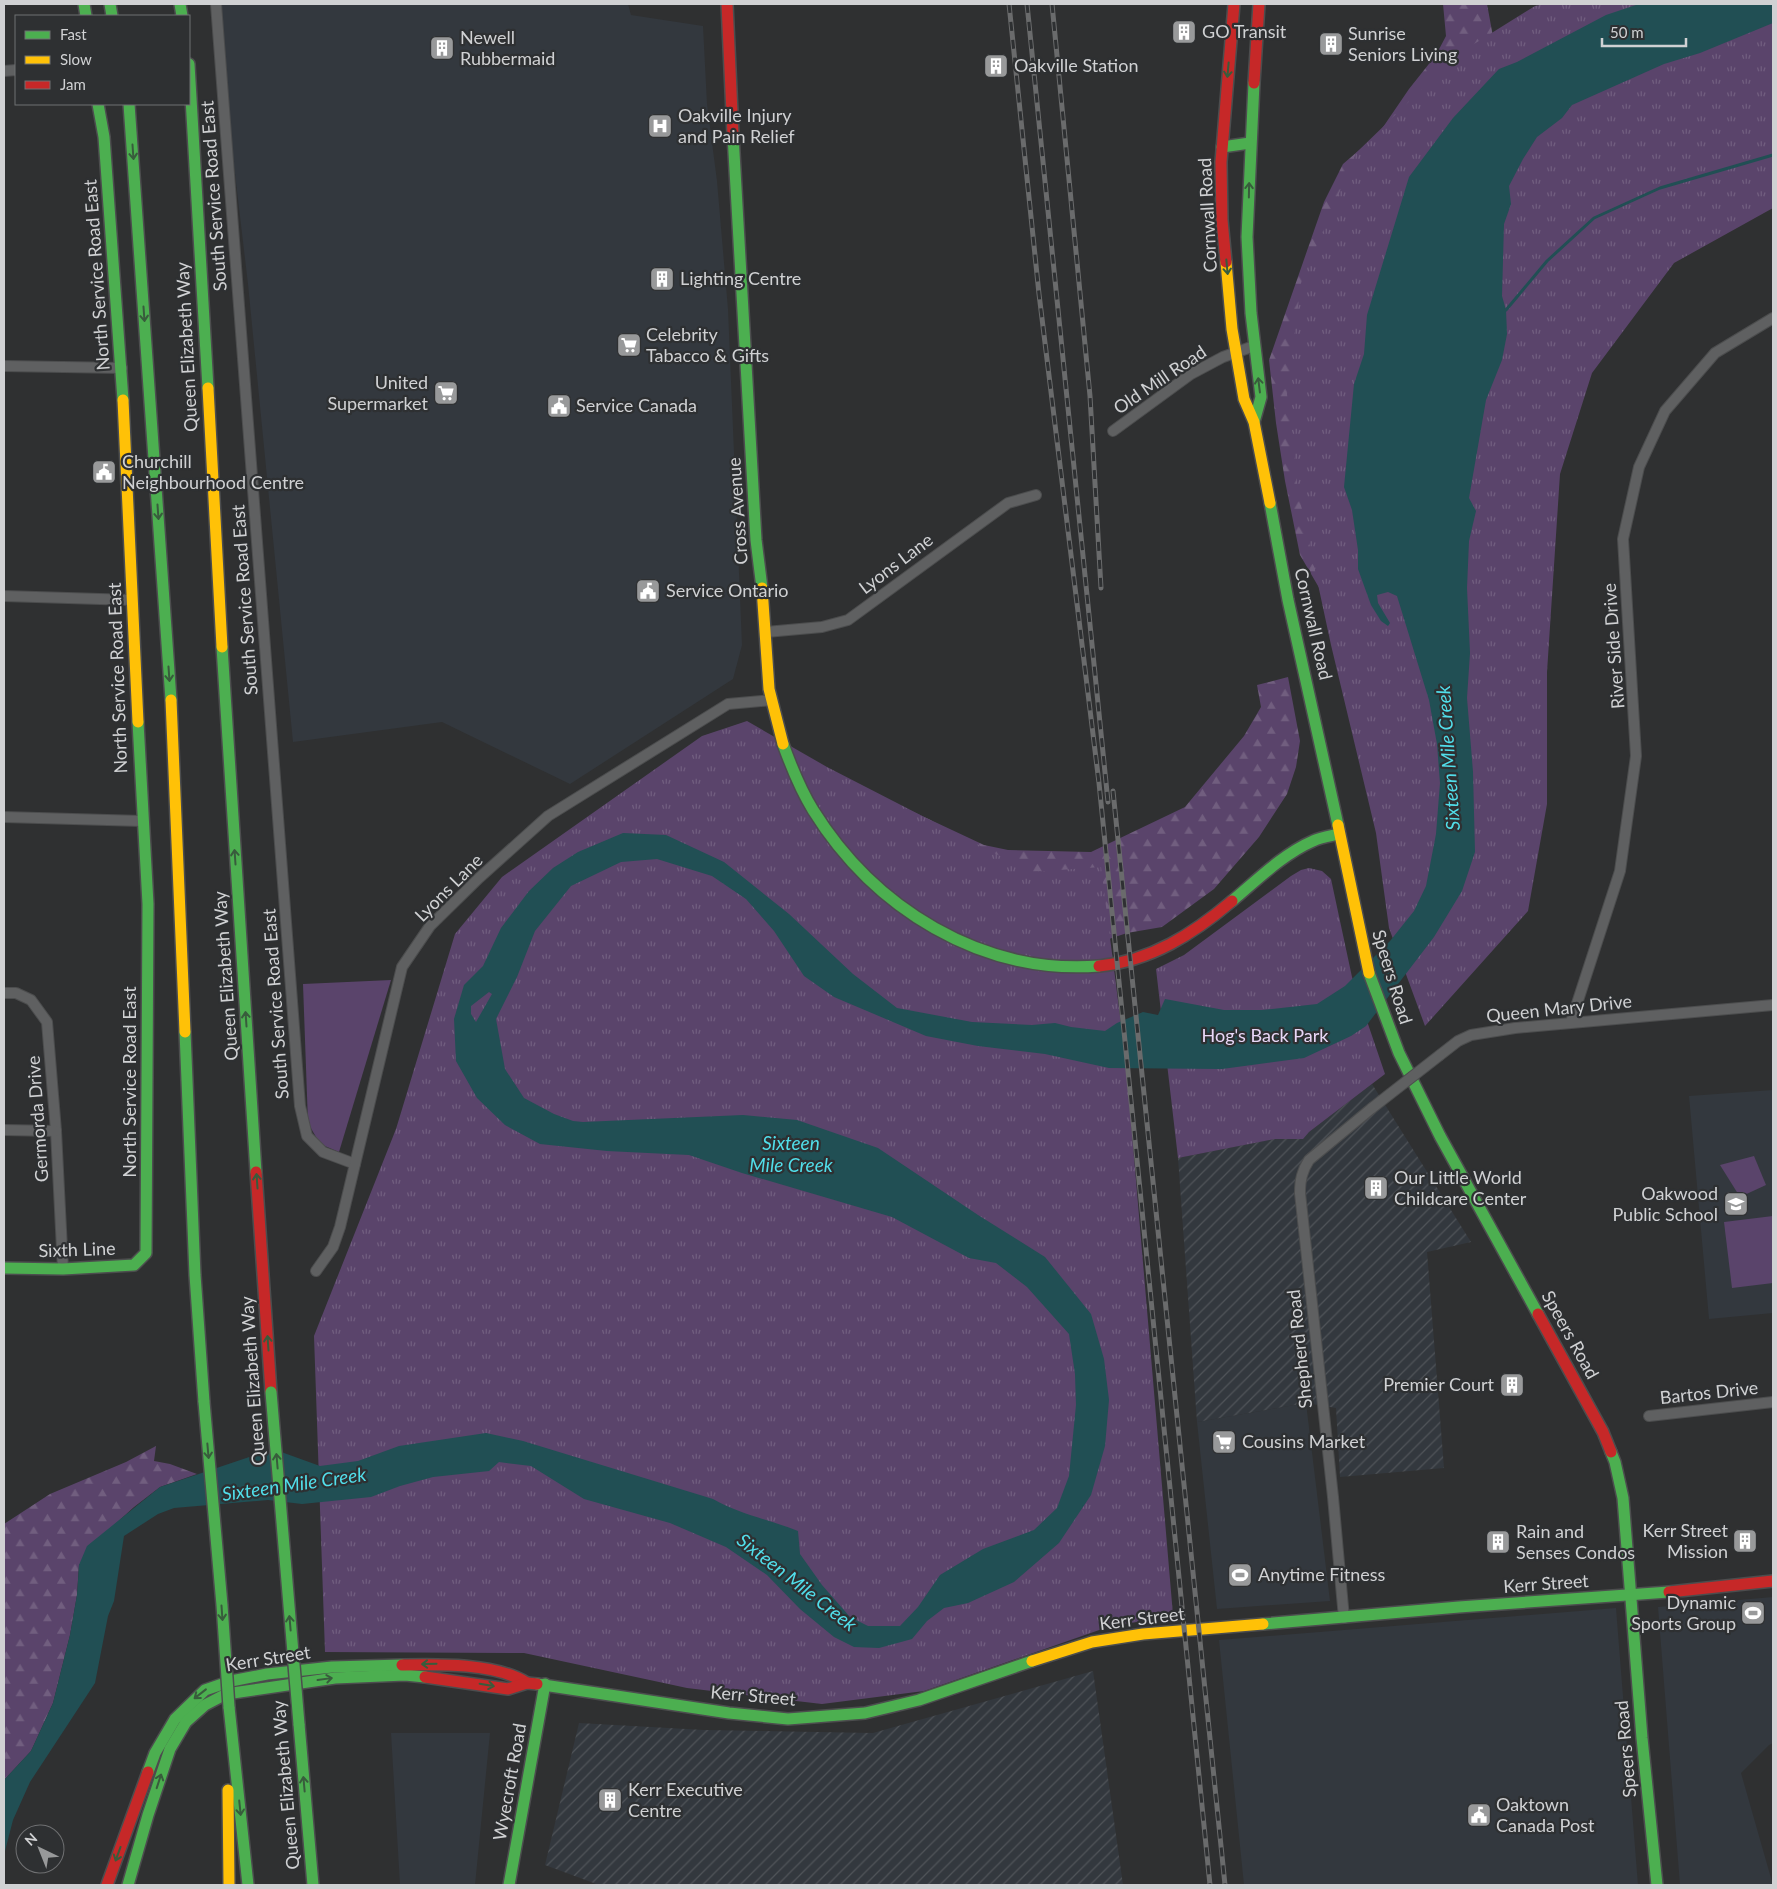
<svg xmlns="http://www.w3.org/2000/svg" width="1777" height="1889" font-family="Lato,sans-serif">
  <defs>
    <pattern id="industrial-furrows" width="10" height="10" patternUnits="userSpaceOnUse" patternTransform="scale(1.25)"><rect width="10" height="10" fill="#33383e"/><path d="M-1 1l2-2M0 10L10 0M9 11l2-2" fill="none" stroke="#505459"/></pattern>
    <pattern id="forest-firs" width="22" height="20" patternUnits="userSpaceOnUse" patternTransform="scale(1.25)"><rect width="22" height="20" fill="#5a446b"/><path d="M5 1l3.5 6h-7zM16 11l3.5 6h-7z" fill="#715e7f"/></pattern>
    <pattern id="park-tufts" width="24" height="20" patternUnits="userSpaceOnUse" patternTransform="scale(1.25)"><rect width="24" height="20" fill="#5a446b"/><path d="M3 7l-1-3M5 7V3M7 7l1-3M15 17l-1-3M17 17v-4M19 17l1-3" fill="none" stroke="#715e7f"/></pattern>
  </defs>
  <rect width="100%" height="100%" fill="#2f3031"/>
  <g fill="#33383e">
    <path d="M215,4H628L631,15L703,26L707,104L717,181L728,309L742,645L733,679L570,784L442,722L293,742L248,284Z"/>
    <path d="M1773,1090V1313L1709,1319L1689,1096Z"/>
    <path d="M1306,1403L1330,1601L1217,1609L1197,1422Z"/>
    <path d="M1773,1597V1743L1769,1745L1741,1773L1773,1885H1680L1658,1607Z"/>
    <path d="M1616,1608L1638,1885H1244L1219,1640Z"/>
    <path d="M391,1733H490L475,1885H400Z"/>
  </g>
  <g fill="url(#industrial-furrows)">
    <path d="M1372,1084L1471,1242L1427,1252L1444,1468L1340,1477L1336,1408L1306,1403L1197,1422L1178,1158L1309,1132Z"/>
    <path d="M1093,1671L1123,1885H599L545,1865L579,1723L704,1730L873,1733Z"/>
  </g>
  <g fill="#5a446b">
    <path d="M391,980L339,1152L320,1144L308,1123L303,984Z"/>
    <path d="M1754,1156L1766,1185L1740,1197L1720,1165Z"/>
    <path d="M1773,1216V1283L1732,1288L1724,1222Z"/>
  </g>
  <g fill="url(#forest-firs)">
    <path d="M1443,4H1487L1499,69L1332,610L1300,555L1285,481L1276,423L1269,360L1324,202L1343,164L1379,133L1409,89L1436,55L1446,36Z"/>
    <path d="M1288,677L1300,741L1296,767L1287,794L1259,837L1214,889L1162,927L1127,933L1094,944L856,785L984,845L1008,850L1091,852L1185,807L1244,736L1261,707L1257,685Z"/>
    <path d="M156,1446L154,1461L170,1464L197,1474L160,1487L134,1507L113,1526L79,1565L77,1595L70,1635L53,1703L31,1751L4,1780V1524L50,1494L126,1462Z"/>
  </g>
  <g fill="url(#park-tufts)">
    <path d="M1544,4H1773V208L1674,263L1592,373L1560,474L1547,672V804L1528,911L1425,1026L1389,928L1376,833L1331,645L1298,491L1287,394L1301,283L1356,153L1458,54L1535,6Z"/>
    <path d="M747,721L827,767L1031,872L1101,867L1126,1063L1173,1615L1105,1628L924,1691L822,1704L687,1688L524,1653L325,1652L314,1336L396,1129L455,934L502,877L702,736Z"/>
    <path d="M1309,868L1322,871L1331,879L1352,977L1385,1074L1309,1132L1303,1139H1275L1178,1158L1156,969L1184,955L1291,876L1301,870Z"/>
  </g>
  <path fill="#214f54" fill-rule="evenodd" d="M1639,4H1773V23L1700,53L1664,64L1572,105L1562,118L1537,137L1523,159L1509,186L1511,204L1504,224L1502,296L1506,310L1507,334L1502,360L1486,400L1469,498L1476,511L1469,541L1467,588L1470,653L1467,698L1473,772L1475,852L1462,891L1434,937L1366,1026L1351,1036L1304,1058L1222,1069L1109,1068L1045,1054L978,1046L926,1036L834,997L804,976L774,931L746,899L712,876L657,859L621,862L571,886L535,931L517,977L496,1019L505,1069L524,1098L554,1114L573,1121L583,1122L743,1115L797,1120L878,1148L978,1215L1045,1257L1091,1314L1104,1359L1109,1400L1105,1446L1091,1495L1059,1543L1014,1582L968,1603L944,1608L927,1621L912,1639L879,1648L854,1647L834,1637L800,1609L767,1575L726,1547L670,1523L584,1499L531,1466L499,1462L489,1471L433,1477L400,1486L371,1497L302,1504L268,1500L174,1508L158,1514L124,1536L114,1601L108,1616L95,1683L30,1782L13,1820L4,1855V1780L31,1751L53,1703L70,1635L77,1595L79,1565L87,1546L160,1487L273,1449L320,1466L358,1461L399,1446L486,1433L523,1441L713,1499C739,1514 770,1520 798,1531L800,1554L822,1585L850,1617L868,1626H900L918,1607L940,1575L983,1549L1034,1530L1057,1508L1069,1476L1076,1405L1075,1374L1069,1334L1027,1287L996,1263L969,1258L892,1217L742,1173L689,1155L607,1151L540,1144L505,1125L477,1098L456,1061L454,1019L464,985L483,966L501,928L529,891L553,868L578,852L623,833L666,835L724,862L789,914L853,974L897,1008L972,1022L1032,1025L1055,1023L1071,1027L1105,1031L1117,1023L1143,1012L1158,1015L1165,999L1224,1010H1262L1317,1004L1345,986L1390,941L1414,911L1426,886L1436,834L1440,783L1437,744L1429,700L1397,596L1388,592L1377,595L1378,603L1390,623L1388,626L1381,621L1371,605L1358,569V550L1352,510L1344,487L1354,384L1364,354L1367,315L1409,177L1453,118L1499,69L1517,62L1606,15ZM489,992L492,994L476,1022L471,1014V1006Z"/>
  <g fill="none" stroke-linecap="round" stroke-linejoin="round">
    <path stroke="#214f54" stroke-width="3" d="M1506,310L1547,261L1594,218L1660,188L1773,155"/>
    <defs>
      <g id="street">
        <path d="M216,4L300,1106L307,1136L323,1152L355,1164"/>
        <path d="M4,71L16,70"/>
        <path d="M4,366L122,368"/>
        <path d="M1113,431L1191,374L1223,357L1254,346"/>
        <path d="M4,596L132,600"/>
        <path d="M766,632L822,627L848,620L1008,503L1036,495"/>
        <path d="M4,817L142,821"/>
        <path d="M4,993H16L31,1000L47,1022L56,1131L63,1269"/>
        <path d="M1571,1022L1620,871L1636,756L1623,539L1639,467L1665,411L1715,353L1773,318"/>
        <path d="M1440,1055L1458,1041L1471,1035L1515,1028L1773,1005"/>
        <path d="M4,1130L56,1131"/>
        <path d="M316,1271L333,1247L340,1227L402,967L430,926L479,878L548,816L728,704L772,700"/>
        <path d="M1649,1416L1773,1402"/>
        <path d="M1344,1618L1333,1497L1300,1193C1300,1180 1302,1171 1309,1160L1372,1108"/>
      </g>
      <g id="fast">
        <path d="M84,4L86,16"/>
        <path d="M110,4L112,16"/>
        <path d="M180,4L182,16"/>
        <path d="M189,64L208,388"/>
        <path d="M1254,83L1247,237L1251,313L1261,397L1254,422"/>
        <path d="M98,104L104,137L123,400"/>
        <path d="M129,104L171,700"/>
        <path d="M733,135L756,540L762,588"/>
        <path d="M1222,147L1250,143"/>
        <path d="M1270,503L1288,600L1338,825"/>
        <path d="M222,647L256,1172"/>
        <path d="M783,744C791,766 800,789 813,810C874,908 981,975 1099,966"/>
        <path d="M1232,901C1257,880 1283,854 1313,841C1321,837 1330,836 1339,834"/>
        <path d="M1369,973L1399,1053L1440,1136L1538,1314"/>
        <path d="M185,1032L195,1275L204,1402"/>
        <path d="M4,1268L63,1269L134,1265L146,1253L148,904L138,722"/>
        <path d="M1611,1452L1615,1462L1623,1498L1642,1738L1657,1885"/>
        <path d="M1263,1624L1459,1607L1669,1592"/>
        <path d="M537,1684L729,1713L788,1719L865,1713L919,1700L1032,1661"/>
        <path d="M229,1707L248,1885"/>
        <path d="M299,1724L313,1885"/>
        <path d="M148,1772L155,1753L175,1719L205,1690L231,1681L267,1674L332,1667L402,1665"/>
        <path d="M128,1885L148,1815L170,1749L186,1722L205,1705L226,1694L335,1678L405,1675L425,1677"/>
        <path d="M509,1885L545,1684"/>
      </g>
      <g id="slow">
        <path d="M1226,262L1232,329L1244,399L1254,422L1270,503"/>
        <path d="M208,388L222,647"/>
        <path d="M123,400L138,722"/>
        <path d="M762,588L769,689L783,744"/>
        <path d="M171,700L185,1032"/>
        <path d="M1338,825L1369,973"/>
        <path d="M1032,1661L1092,1642L1143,1634L1263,1624"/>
        <path d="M228,1790L229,1885"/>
      </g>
      <g id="jam">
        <path d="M727,4L733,135"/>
        <path d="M1254,83L1259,4"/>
        <path d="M1226,262L1222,220L1221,162L1234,4"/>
        <path d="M1099,966C1151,961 1193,934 1232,901"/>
        <path d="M256,1172L271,1392"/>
        <path d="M1538,1314L1603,1432L1611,1452"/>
        <path d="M1669,1592L1773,1581"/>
        <path d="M402,1665C438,1664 496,1663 527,1683"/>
        <path d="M425,1677L508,1689L527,1683L537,1684"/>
        <path d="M107,1885L148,1772"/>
      </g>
    </defs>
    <use href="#street" stroke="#4c4d4e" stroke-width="12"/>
    <use href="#fast" stroke="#4c4d4e" stroke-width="14"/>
    <use href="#slow" stroke="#4c4d4e" stroke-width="14"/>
    <use href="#jam" stroke="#4c4d4e" stroke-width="14"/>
    <use href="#street" stroke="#5f6061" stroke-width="10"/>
    <use href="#fast" stroke="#4caf50" stroke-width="11"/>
    <use href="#slow" stroke="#ffc107" stroke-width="11"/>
    <use href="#jam" stroke="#c62828" stroke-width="11"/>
    <defs>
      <g id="rail">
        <path d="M1009,4L1039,294L1099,783L1210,1885"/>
        <path d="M1027,4L1108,802"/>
        <path d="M1052,4L1090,396L1101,588"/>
        <path d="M1113,791L1225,1885"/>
      </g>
    </defs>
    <use href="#rail" stroke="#6a6b6c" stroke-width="5"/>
    <use href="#rail" stroke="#2e3032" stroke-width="3" stroke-dasharray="9" stroke-linecap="butt"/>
    <defs>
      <path id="street-bridge" d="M1372,1108L1440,1055"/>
      <g id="fast-bridge">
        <path d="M271,1392L299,1724"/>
        <path d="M204,1402L222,1605L229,1707"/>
      </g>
    </defs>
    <use href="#street-bridge" stroke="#4c4d4e" stroke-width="12" stroke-linecap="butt"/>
    <use href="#fast-bridge" stroke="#4c4d4e" stroke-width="14" stroke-linecap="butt"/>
    <use href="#street-bridge" stroke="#5f6061" stroke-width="10"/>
    <use href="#fast-bridge" stroke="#4caf50" stroke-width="11"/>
  </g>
  <defs><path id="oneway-shaft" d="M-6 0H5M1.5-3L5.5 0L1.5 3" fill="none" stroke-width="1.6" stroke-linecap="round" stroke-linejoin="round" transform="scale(1.25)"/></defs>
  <g stroke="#385c3c">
    <use href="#oneway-shaft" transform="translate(1228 70) rotate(95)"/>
    <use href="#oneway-shaft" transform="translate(133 152) rotate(86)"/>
    <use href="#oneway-shaft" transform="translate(1249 190) rotate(-89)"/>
    <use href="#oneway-shaft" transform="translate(1227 267) rotate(85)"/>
    <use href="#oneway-shaft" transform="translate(144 314) rotate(86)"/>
    <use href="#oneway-shaft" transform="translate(1259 385) rotate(-97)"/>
    <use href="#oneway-shaft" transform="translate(158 512) rotate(86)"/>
    <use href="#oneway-shaft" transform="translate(169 674) rotate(86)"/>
    <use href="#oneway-shaft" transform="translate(235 857) rotate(-94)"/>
    <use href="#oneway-shaft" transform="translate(246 1019) rotate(-94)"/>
    <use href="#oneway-shaft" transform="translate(257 1181) rotate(-94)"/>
    <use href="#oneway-shaft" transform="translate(268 1343) rotate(-94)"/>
    <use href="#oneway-shaft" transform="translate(208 1451) rotate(85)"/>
    <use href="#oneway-shaft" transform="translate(277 1461) rotate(-95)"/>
    <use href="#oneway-shaft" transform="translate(222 1613) rotate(86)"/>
    <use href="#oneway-shaft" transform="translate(290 1623) rotate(-95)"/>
    <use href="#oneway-shaft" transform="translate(429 1664) rotate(179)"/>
    <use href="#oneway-shaft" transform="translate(325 1679) rotate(-8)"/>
    <use href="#oneway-shaft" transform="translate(487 1685) rotate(10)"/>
    <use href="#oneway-shaft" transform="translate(200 1694) rotate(142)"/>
    <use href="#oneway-shaft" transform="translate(159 1781) rotate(-72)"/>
    <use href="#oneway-shaft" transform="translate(304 1784) rotate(-95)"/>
    <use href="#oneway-shaft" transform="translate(240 1808) rotate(84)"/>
    <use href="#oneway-shaft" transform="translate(118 1854) rotate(110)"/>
  </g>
  <defs>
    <symbol id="building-square" viewBox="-11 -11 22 22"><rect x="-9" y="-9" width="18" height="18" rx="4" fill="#98999a" stroke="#2e3032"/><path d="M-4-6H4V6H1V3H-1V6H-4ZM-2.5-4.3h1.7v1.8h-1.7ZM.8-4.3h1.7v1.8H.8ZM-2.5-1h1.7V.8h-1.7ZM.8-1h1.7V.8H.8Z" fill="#fff"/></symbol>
    <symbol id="hospital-square" viewBox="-11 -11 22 22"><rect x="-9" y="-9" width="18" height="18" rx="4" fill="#98999a" stroke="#2e3032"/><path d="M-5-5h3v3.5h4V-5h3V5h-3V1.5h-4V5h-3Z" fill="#fff"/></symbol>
    <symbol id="supermarket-square" viewBox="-11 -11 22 22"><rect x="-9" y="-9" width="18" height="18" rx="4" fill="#98999a" stroke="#2e3032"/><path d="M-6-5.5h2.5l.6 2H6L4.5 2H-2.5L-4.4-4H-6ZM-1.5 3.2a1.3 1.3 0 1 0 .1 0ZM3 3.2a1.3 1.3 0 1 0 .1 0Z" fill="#fff"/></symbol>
    <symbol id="civic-square" viewBox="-11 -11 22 22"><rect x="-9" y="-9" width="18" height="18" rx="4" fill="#98999a" stroke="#2e3032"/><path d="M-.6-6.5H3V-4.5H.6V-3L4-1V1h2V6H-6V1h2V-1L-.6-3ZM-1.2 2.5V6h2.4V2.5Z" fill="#fff"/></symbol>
    <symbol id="school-square" viewBox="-11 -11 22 22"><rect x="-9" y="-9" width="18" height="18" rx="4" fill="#98999a" stroke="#2e3032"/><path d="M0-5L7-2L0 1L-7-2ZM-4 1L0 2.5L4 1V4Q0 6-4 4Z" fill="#fff"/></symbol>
    <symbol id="stadium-square" viewBox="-11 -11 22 22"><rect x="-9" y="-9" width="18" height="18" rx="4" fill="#98999a" stroke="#2e3032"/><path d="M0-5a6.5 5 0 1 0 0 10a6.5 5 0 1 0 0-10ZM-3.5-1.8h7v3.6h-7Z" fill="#fff"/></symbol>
  </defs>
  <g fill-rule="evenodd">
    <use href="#building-square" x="1170" y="18" width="28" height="28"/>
    <use href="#building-square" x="1317" y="30" width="28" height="28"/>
    <use href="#building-square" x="428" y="34" width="28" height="28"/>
    <use href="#building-square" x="982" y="52" width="28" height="28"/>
    <use href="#hospital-square" x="646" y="112" width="28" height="28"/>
    <use href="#building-square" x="648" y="265" width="28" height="28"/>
    <use href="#supermarket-square" x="615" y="331" width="28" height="28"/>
    <use href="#supermarket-square" x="432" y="379" width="28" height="28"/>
    <use href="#civic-square" x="545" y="392" width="28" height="28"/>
    <use href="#civic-square" x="90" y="458" width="28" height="28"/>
    <use href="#civic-square" x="634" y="577" width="28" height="28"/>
    <use href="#building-square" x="1362" y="1174" width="28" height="28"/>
    <use href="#school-square" x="1722" y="1190" width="28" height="28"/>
    <use href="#building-square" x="1498" y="1371" width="28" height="28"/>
    <use href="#supermarket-square" x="1210" y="1428" width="28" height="28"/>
    <use href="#building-square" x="1731" y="1527" width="28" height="28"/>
    <use href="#building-square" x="1484" y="1528" width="28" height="28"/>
    <use href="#stadium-square" x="1226" y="1561" width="28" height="28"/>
    <use href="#stadium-square" x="1739" y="1599" width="28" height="28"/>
    <use href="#building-square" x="596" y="1786" width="28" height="28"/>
    <use href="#civic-square" x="1465" y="1801" width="28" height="28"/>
  </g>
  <g text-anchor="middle" stroke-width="4.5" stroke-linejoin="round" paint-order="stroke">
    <g font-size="18" fill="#d0d1d3" stroke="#2e3032" text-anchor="start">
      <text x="1202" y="38">GO Transit</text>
      <text x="1348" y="40">Sunrise<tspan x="1348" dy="21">Seniors Living</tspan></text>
      <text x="460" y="44">Newell<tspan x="460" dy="21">Rubbermaid</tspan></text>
      <text x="1014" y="72">Oakville Station</text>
      <text x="678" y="122">Oakville Injury<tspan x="678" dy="21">and Pain Relief</tspan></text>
      <text x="680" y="285">Lighting Centre</text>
      <text x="646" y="341">Celebrity<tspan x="646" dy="21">Tabacco &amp; Gifts</tspan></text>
      <text x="428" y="389" text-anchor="end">United<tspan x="428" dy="21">Supermarket</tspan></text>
      <text x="576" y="412">Service Canada</text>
      <text x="122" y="468">Churchill<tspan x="122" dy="21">Neighbourhood Centre</tspan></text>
      <text x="666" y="597">Service Ontario</text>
      <text x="1394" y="1184">Our Little World<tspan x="1394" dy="21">Childcare Center</tspan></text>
      <text x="1718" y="1200" text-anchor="end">Oakwood<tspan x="1718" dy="21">Public School</tspan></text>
      <text x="1494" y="1391" text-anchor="end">Premier Court</text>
      <text x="1242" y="1448">Cousins Market</text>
      <text x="1728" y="1537" text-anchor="end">Kerr Street<tspan x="1728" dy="21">Mission</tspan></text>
      <text x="1516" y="1538">Rain and<tspan x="1516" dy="21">Senses Condos</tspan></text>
      <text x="1258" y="1581">Anytime Fitness</text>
      <text x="1736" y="1609" text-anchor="end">Dynamic<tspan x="1736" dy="21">Sports Group</tspan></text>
      <text x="628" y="1796">Kerr Executive<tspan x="628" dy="21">Centre</tspan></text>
      <text x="1496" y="1811">Oaktown<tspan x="1496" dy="21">Canada Post</tspan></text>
    </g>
    <g font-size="18" fill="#d0d1d3" stroke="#2e3032">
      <text transform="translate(214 196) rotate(-94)" y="6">South Service Road East</text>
      <text transform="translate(1208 215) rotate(-93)" y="6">Cornwall Road</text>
      <text transform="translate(97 275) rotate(-94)" y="6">North Service Road East</text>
      <text transform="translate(187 347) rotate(-93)" y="6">Queen Elizabeth Way</text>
      <text transform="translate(1160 380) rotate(-34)" y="6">Old Mill Road</text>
      <text transform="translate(738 511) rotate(-94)" y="6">Cross Avenue</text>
      <text transform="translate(896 564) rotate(-37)" y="6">Lyons Lane</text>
      <text transform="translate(245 600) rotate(-94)" y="6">South Service Road East</text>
      <text transform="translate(1313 624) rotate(77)" y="6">Cornwall Road</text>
      <text transform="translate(1614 646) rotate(-94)" y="6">River Side Drive</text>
      <text transform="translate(118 678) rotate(-92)" y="6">North Service Road East</text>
      <text transform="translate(449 888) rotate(-45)" y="6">Lyons Lane</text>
      <text transform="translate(226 976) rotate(-94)" y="6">Queen Elizabeth Way</text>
      <text transform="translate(1392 977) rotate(73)" y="6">Speers Road</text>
      <text transform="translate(276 1004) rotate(-94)" y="6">South Service Road East</text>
      <text transform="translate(1559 1009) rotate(-6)" y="6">Queen Mary Drive</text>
      <text transform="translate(130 1082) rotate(-90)" y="6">North Service Road East</text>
      <text transform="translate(38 1119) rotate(-94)" y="6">Germorda Drive</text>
      <text transform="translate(77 1250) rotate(-2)" y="6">Sixth Line</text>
      <text transform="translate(1570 1335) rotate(61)" y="6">Speers Road</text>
      <text transform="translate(1300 1349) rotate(-96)" y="6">Shepherd Road</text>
      <text transform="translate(253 1381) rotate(-94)" y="6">Queen Elizabeth Way</text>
      <text transform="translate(1709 1393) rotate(-6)" y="6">Bartos Drive</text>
      <text transform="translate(1546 1584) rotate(-4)" y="6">Kerr Street</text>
      <text transform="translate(1142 1619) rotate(-7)" y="6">Kerr Street</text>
      <text transform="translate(268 1659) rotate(-9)" y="6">Kerr Street</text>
      <text transform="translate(753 1696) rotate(5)" y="6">Kerr Street</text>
      <text transform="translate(1626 1749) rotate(-95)" y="6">Speers Road</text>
      <text transform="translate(510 1782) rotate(-80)" y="6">Wyecroft Road</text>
      <text transform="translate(286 1785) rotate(-95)" y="6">Queen Elizabeth Way</text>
    </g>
    <g font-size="18" fill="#e9d7f7" stroke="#2e3032">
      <text x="1265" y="1042">Hog's Back Park</text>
    </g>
    <g font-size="19" font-style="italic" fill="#51deea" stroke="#2e3032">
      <text transform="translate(1448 758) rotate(-94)" y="7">Sixteen Mile Creek</text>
      <text x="791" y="1150">Sixteen<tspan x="791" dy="22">Mile Creek</tspan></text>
      <text transform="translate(294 1484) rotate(-8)" y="7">Sixteen Mile Creek</text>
      <text transform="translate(797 1582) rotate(38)" y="7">Sixteen Mile Creek</text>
    </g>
  </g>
  <rect width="1777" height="1889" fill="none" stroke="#d0d1d3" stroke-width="10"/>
  <rect x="15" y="15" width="175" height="90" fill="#2e3032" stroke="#6f7072"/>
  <rect x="25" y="31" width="25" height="8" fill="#4caf50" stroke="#6f7072"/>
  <text x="60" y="40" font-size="15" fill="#d0d1d3">Fast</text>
  <rect x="25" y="56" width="25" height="8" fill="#ffc107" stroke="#6f7072"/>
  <text x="60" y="65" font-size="15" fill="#d0d1d3">Slow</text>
  <rect x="25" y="81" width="25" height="8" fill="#c62828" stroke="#6f7072"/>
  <text x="60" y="90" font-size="15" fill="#d0d1d3">Jam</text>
  <g transform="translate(40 1849) rotate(317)"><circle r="24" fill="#2e3032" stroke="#6f7072"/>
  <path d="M0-4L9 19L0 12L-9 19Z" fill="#98999a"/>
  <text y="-8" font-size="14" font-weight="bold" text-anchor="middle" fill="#d0d1d3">N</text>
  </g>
  <path d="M1602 38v8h84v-8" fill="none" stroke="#d0d1d3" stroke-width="2.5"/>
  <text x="1610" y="38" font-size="15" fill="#d0d1d3" stroke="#2e3032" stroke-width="4" paint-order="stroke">50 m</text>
</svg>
